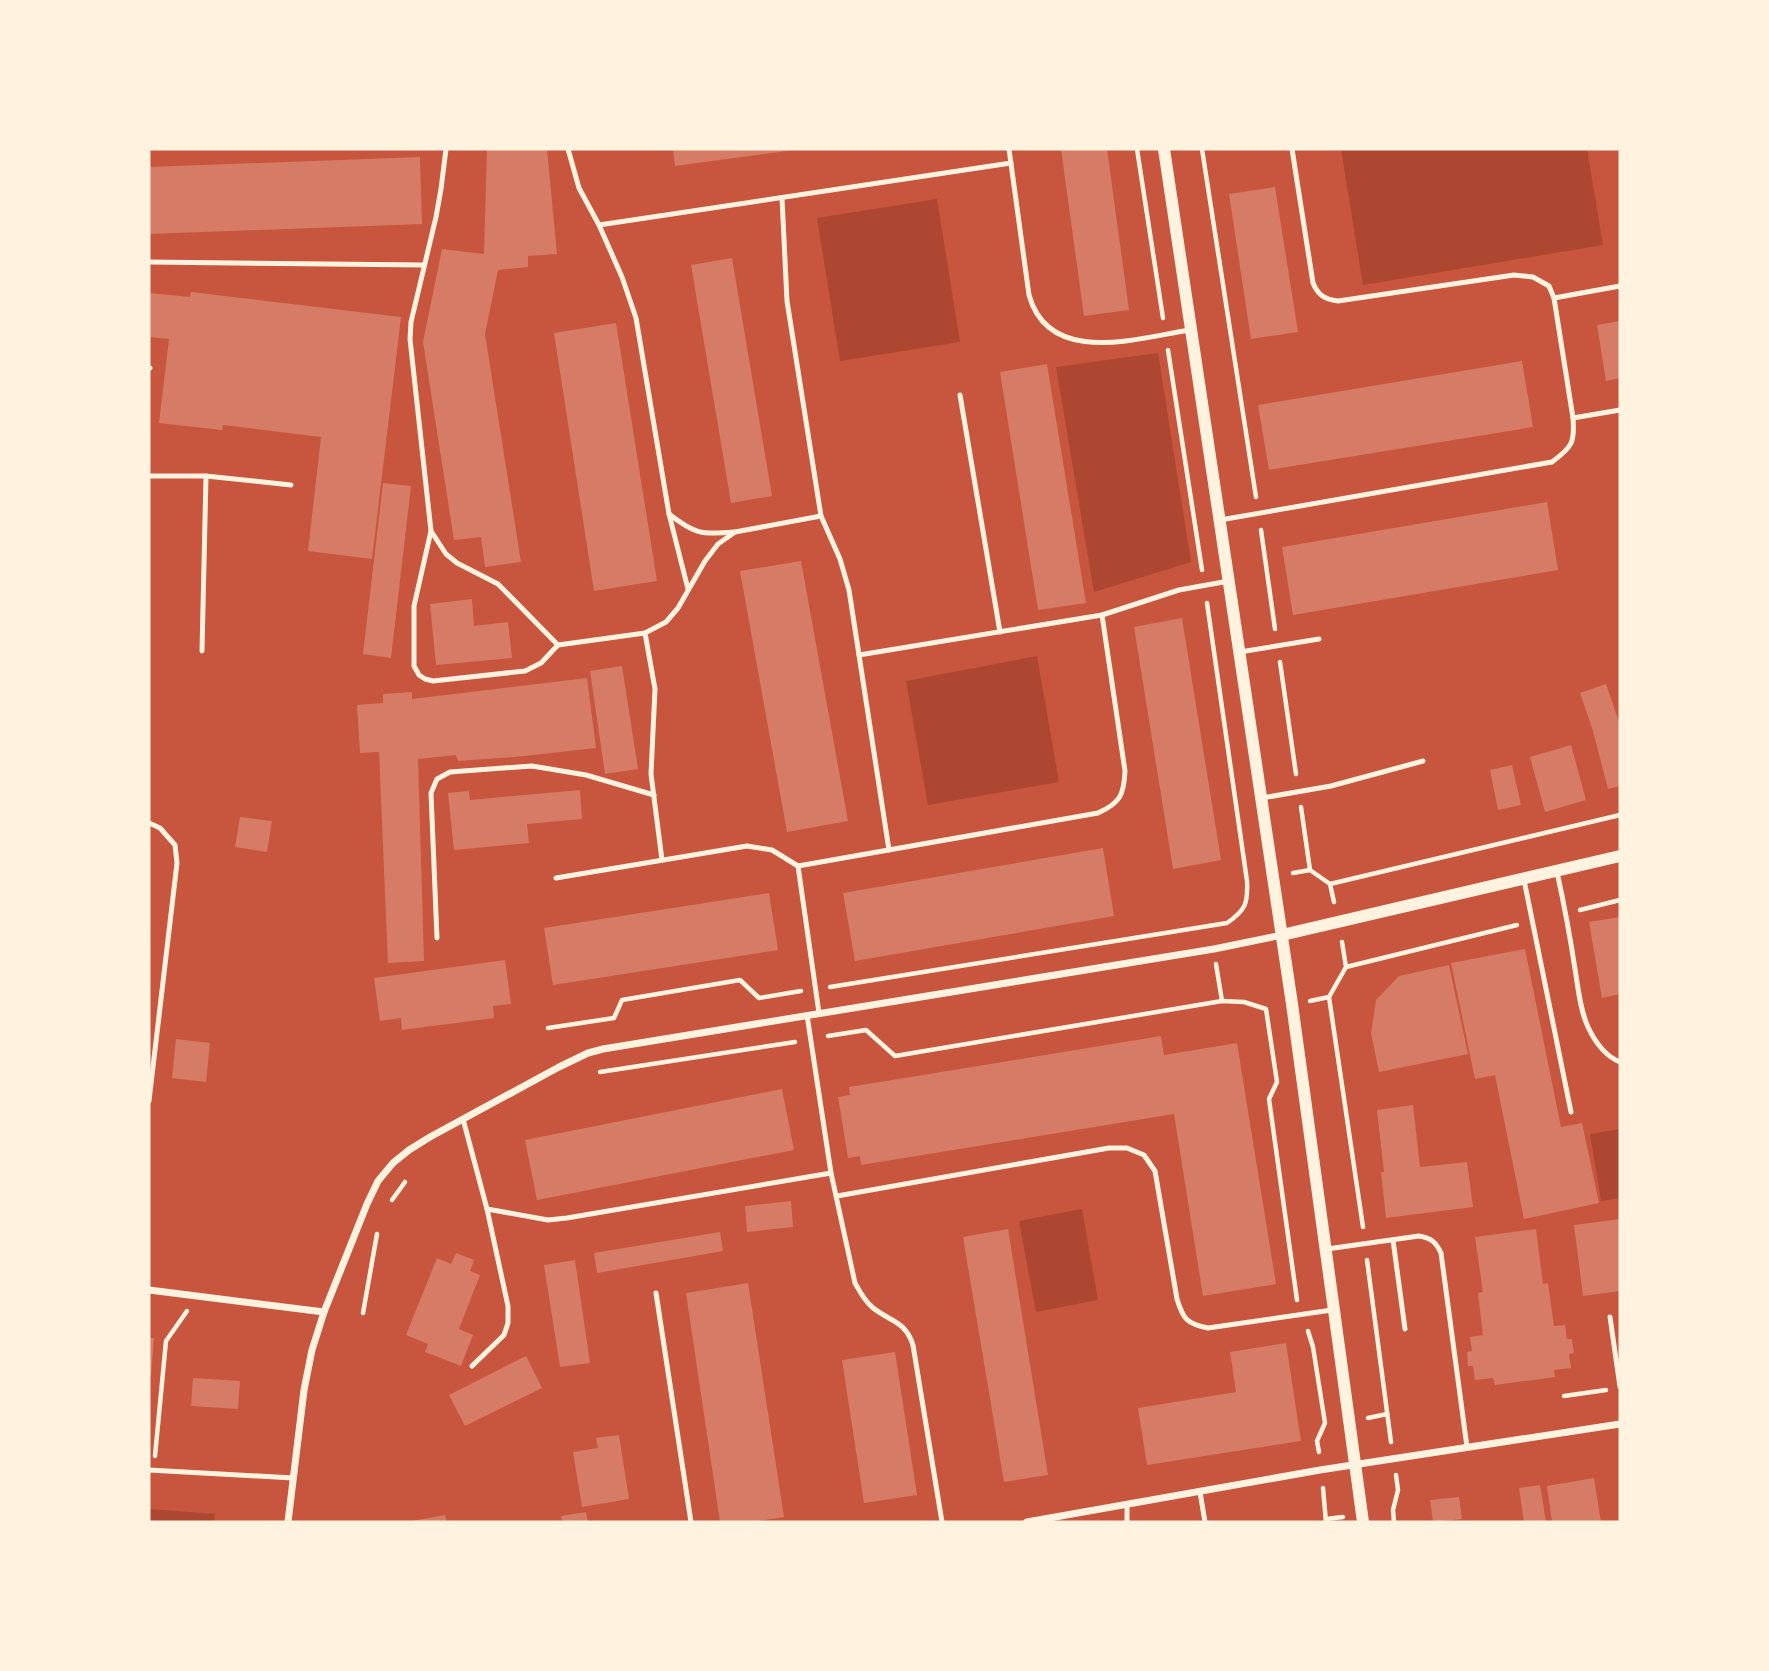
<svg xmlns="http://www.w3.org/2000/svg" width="1769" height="1671" font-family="'IBM Plex Sans',sans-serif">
  <rect width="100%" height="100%" fill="#c8553d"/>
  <g fill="#ae4732">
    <path d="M1341,149H1587L1603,245L1363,285Z"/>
    <path d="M937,199L960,342L840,361L817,218Z"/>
    <path d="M1158,353L1191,562L1094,592L1056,367Z"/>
    <path d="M1037,656L1059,782L928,805L906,681Z"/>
    <path d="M1620,1129V1198L1601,1201L1590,1134Z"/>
    <path d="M1082,1209L1098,1300L1036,1312L1019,1221Z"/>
    <path d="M149,1509L215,1514L214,1522H149Z"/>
  </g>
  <g fill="#d67c66">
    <path d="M487,149H547L557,254L528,256V267L498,270L485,334L521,562L485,567L481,537L454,540L423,342L442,249L484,254Z"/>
    <path d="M673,149H794V150L675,166Z"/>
    <path d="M1061,149H1107L1129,310L1084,316Z"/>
    <path d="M420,157L422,224L149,234V167Z"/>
    <path d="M1275,187L1298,332L1251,339L1229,194Z"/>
    <path d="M732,258L772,496L731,503L691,265Z"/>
    <path d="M191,292L401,317L372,559L308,551L321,437L223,425L222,430L159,423L169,339L149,337V293L190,297Z"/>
    <path d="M1620,321V378L1606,381L1597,325Z"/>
    <path d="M616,323L657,581L594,591L554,333Z"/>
    <path d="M1522,361L1533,427L1269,470L1258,405Z"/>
    <path d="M1047,364L1086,603L1038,610L1000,372Z"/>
    <path d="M383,483L411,486L391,658L363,654Z"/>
    <path d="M1547,502L1558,570L1293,615L1282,547Z"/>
    <path d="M801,561L848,821L787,832L740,571Z"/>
    <path d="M472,599L474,626L508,622L512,658L436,665L430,604Z"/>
    <path d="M1182,618L1221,860L1173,869L1134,627Z"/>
    <path d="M622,666L638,769L605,774L590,671Z"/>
    <path d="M587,678L596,748L515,757L458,761L456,755L418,759L424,961L388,963L379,752L360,753L357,705L383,703V694L412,692V699Z"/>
    <path d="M1606,684L1620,725V786L1608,789L1593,731L1580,693Z"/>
    <path d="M1571,745L1586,800L1545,812L1530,757Z"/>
    <path d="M1512,765L1521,805L1498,810L1490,770Z"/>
    <path d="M580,790L582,819L527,824L529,843L454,850L448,793L469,791L470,800Z"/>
    <path d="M240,817L272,821L267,852L235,847Z"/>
    <path d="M1103,848L1114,916L855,961L843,893Z"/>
    <path d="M769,893L778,950L553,985L544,928Z"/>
    <path d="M1620,917V994L1602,998L1589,922Z"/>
    <path d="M1525,949L1561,1127L1582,1123L1599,1203L1524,1219L1495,1075L1475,1079L1451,963Z"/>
    <path d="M505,960L511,1004L493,1006L494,1018L402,1030L401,1018L380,1021L374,978Z"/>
    <path d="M1449,965L1468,1054L1379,1072L1371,1033L1376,1000L1399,976Z"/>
    <path d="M1161,1036L1164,1055L1237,1043L1276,1284L1203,1296L1174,1114L861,1165L860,1156L848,1158L838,1097L850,1095L849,1087Z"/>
    <path d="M176,1039L210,1043L206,1082L172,1078Z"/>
    <path d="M782,1089L794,1150L537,1200L525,1140Z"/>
    <path d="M1413,1105L1420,1167L1467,1162L1473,1207L1386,1218L1381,1172H1384L1377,1110Z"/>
    <path d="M791,1201L793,1227L747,1232L745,1206Z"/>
    <path d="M1620,1219V1291L1583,1296L1574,1225Z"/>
    <path d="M1008,1229L1048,1475L1004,1482L963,1237Z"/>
    <path d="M1536,1229L1543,1284L1548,1283L1554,1326L1565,1325L1567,1339H1572L1574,1353L1569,1354L1571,1368L1554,1370L1555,1377L1495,1385L1493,1378L1475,1380L1473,1366H1468L1467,1352L1472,1351L1470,1337L1483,1335L1478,1293L1483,1292L1475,1237Z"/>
    <path d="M720,1232L723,1251L597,1273L594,1253Z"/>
    <path d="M456,1253L474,1260L470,1271L480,1275L459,1329L473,1335L461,1366L425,1352L428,1344L406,1335L437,1258L451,1264Z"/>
    <path d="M575,1260L590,1363L560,1367L544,1265Z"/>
    <path d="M748,1283L784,1517L752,1522H720L686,1293Z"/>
    <path d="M149,1338H154L151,1376H149Z"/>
    <path d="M1286,1343L1301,1441L1147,1465L1138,1408L1236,1392L1230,1352Z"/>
    <path d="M895,1352L917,1495L864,1503L842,1360Z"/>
    <path d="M526,1356L542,1388L465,1426L449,1395Z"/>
    <path d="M193,1378L240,1381L238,1409L191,1406Z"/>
    <path d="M619,1435L629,1499L582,1507L573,1452L598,1448L596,1438Z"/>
    <path d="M1594,1478L1601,1522H1552L1547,1486Z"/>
    <path d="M1540,1485L1546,1522H1524L1519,1488Z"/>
    <path d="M1459,1497L1462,1519L1433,1522L1430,1500Z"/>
    <path d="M586,1512L588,1522H562L561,1516Z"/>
    <path d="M445,1515L447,1522H412V1521Z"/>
  </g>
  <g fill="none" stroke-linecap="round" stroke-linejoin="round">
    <g stroke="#fff3e0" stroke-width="4.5">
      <path d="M1137,149L1163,318"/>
      <path d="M1202,149L1256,497"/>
      <path d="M1168,350L1202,570"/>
      <path d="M1261,530L1275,629"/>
      <path d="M1280,662L1296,774"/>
      <path d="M1301,807L1310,870"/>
      <path d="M1293,873L1310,870L1330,884L1334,902"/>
      <path d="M1330,884L1620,815"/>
      <path d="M1580,910L1620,900"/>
      <path d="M1342,942L1346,967L1329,997L1363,1227"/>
      <path d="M1216,964L1222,1001"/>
      <path d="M1346,967L1517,925"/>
      <path d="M830,987L1227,923C1246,910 1248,903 1247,881L1207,603"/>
      <path d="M1310,1001L1329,997"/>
      <path d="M548,1028L614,1018L622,1000L740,980L759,998L801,991"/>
      <path d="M828,1036L866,1030L895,1056L1222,1001L1244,1002L1266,1009L1277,1082L1269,1099L1297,1300"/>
      <path d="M600,1072L795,1042"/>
      <path d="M392,1200L405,1182"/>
      <path d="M1367,1260L1391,1442"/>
      <path d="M363,1313L377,1234"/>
      <path d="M1308,1331L1313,1347L1325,1423L1317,1441L1319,1452"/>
      <path d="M1564,1396L1606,1390"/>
      <path d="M1368,1418L1387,1414"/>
      <path d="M155,1456L166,1341L187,1311"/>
      <path d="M1323,1488L1326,1522"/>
      <path d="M1326,1519L1343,1517"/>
      <path d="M1394,1522L1393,1510L1398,1490L1396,1475"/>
    </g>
    <g stroke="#fff3e0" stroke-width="5">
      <path d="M446,149L441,189L436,217L411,322L410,339L431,531L446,554L457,563L498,584L558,645"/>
      <path d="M568,149L579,188L599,225L622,277L636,318L669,514L688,589"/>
      <path d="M1009,149L1029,295C1049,367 1138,338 1190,330"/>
      <path d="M782,198L787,301L821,516L840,559L849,590L859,655L1102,615L1179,590L1229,581"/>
      <path d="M599,225L1011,163"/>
      <path d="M149,262L424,265"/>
      <path d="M1554,298L1620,286"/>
      <path d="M149,368H150"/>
      <path d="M960,395L1000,632"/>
      <path d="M1573,418L1620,410"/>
      <path d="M149,476H206L291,485"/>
      <path d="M669,514C695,534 701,535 734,532"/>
      <path d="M1220,520L1552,462C1572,447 1575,443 1573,418L1554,298L1549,286L1533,277L1514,275L1338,301C1324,299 1318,295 1313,283L1292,149"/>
      <path d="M431,531L414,606V666L419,675L425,679L433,681L525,671L541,663L558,645L645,633L666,622L678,608L705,561L718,544L735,532L821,516"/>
      <path d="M645,633L655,689L651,774L662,860"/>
      <path d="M202,651L206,476"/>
      <path d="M1240,652L1319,639"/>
      <path d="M859,655L889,850"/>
      <path d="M1262,798L1331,786L1423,761"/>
      <path d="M149,823L160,828L175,845L177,863L149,1101"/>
      <path d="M798,866L819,1013"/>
      <path d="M1557,872C1564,904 1570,936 1575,969C1578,987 1580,1010 1588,1027C1595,1042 1605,1056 1620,1062"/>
      <path d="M556,878L747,846L772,850L798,866L1098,813C1120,803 1124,795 1125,771L1102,615"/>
      <path d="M1524,880L1571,1112"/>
      <path d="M437,938L431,793L437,779L450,772L532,766L586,775L654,795"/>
      <path d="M807,1015L831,1173L855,1283C860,1292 864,1300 872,1307C890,1322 905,1320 913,1345L942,1522"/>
      <path d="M463,1119L487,1209L548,1220L567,1218L831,1173"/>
      <path d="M837,1196L1109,1148H1127L1144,1155L1155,1171L1177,1299C1183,1319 1187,1324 1208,1328L1332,1310"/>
      <path d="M1393,1240L1405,1329"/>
      <path d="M1327,1249L1419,1236C1431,1238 1436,1242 1441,1253L1467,1447"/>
      <path d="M656,1293L691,1522"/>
      <path d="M1610,1317L1620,1387"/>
      <path d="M472,1366L504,1335L508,1323V1306L487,1209"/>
      <path d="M149,1470L293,1478"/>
      <path d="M1200,1492L1205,1522"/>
      <path d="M1127,1522V1504"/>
    </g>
    <g stroke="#fff3e0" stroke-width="7">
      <path d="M149,1290L324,1312L367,1204L378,1181L393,1163L409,1150L430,1137L559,1067L588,1053L603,1049L1214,949L1282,935"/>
      <path d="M288,1522L304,1390L312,1350L324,1312"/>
      <path d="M1027,1522L1320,1470L1620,1424"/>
    </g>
    <g stroke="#fff3e0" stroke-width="12">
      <path d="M1164,149L1292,1004L1363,1522"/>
      <path d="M1282,935L1620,856"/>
    </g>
  </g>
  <rect width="1769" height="1671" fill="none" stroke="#fff3e0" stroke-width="301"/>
</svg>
